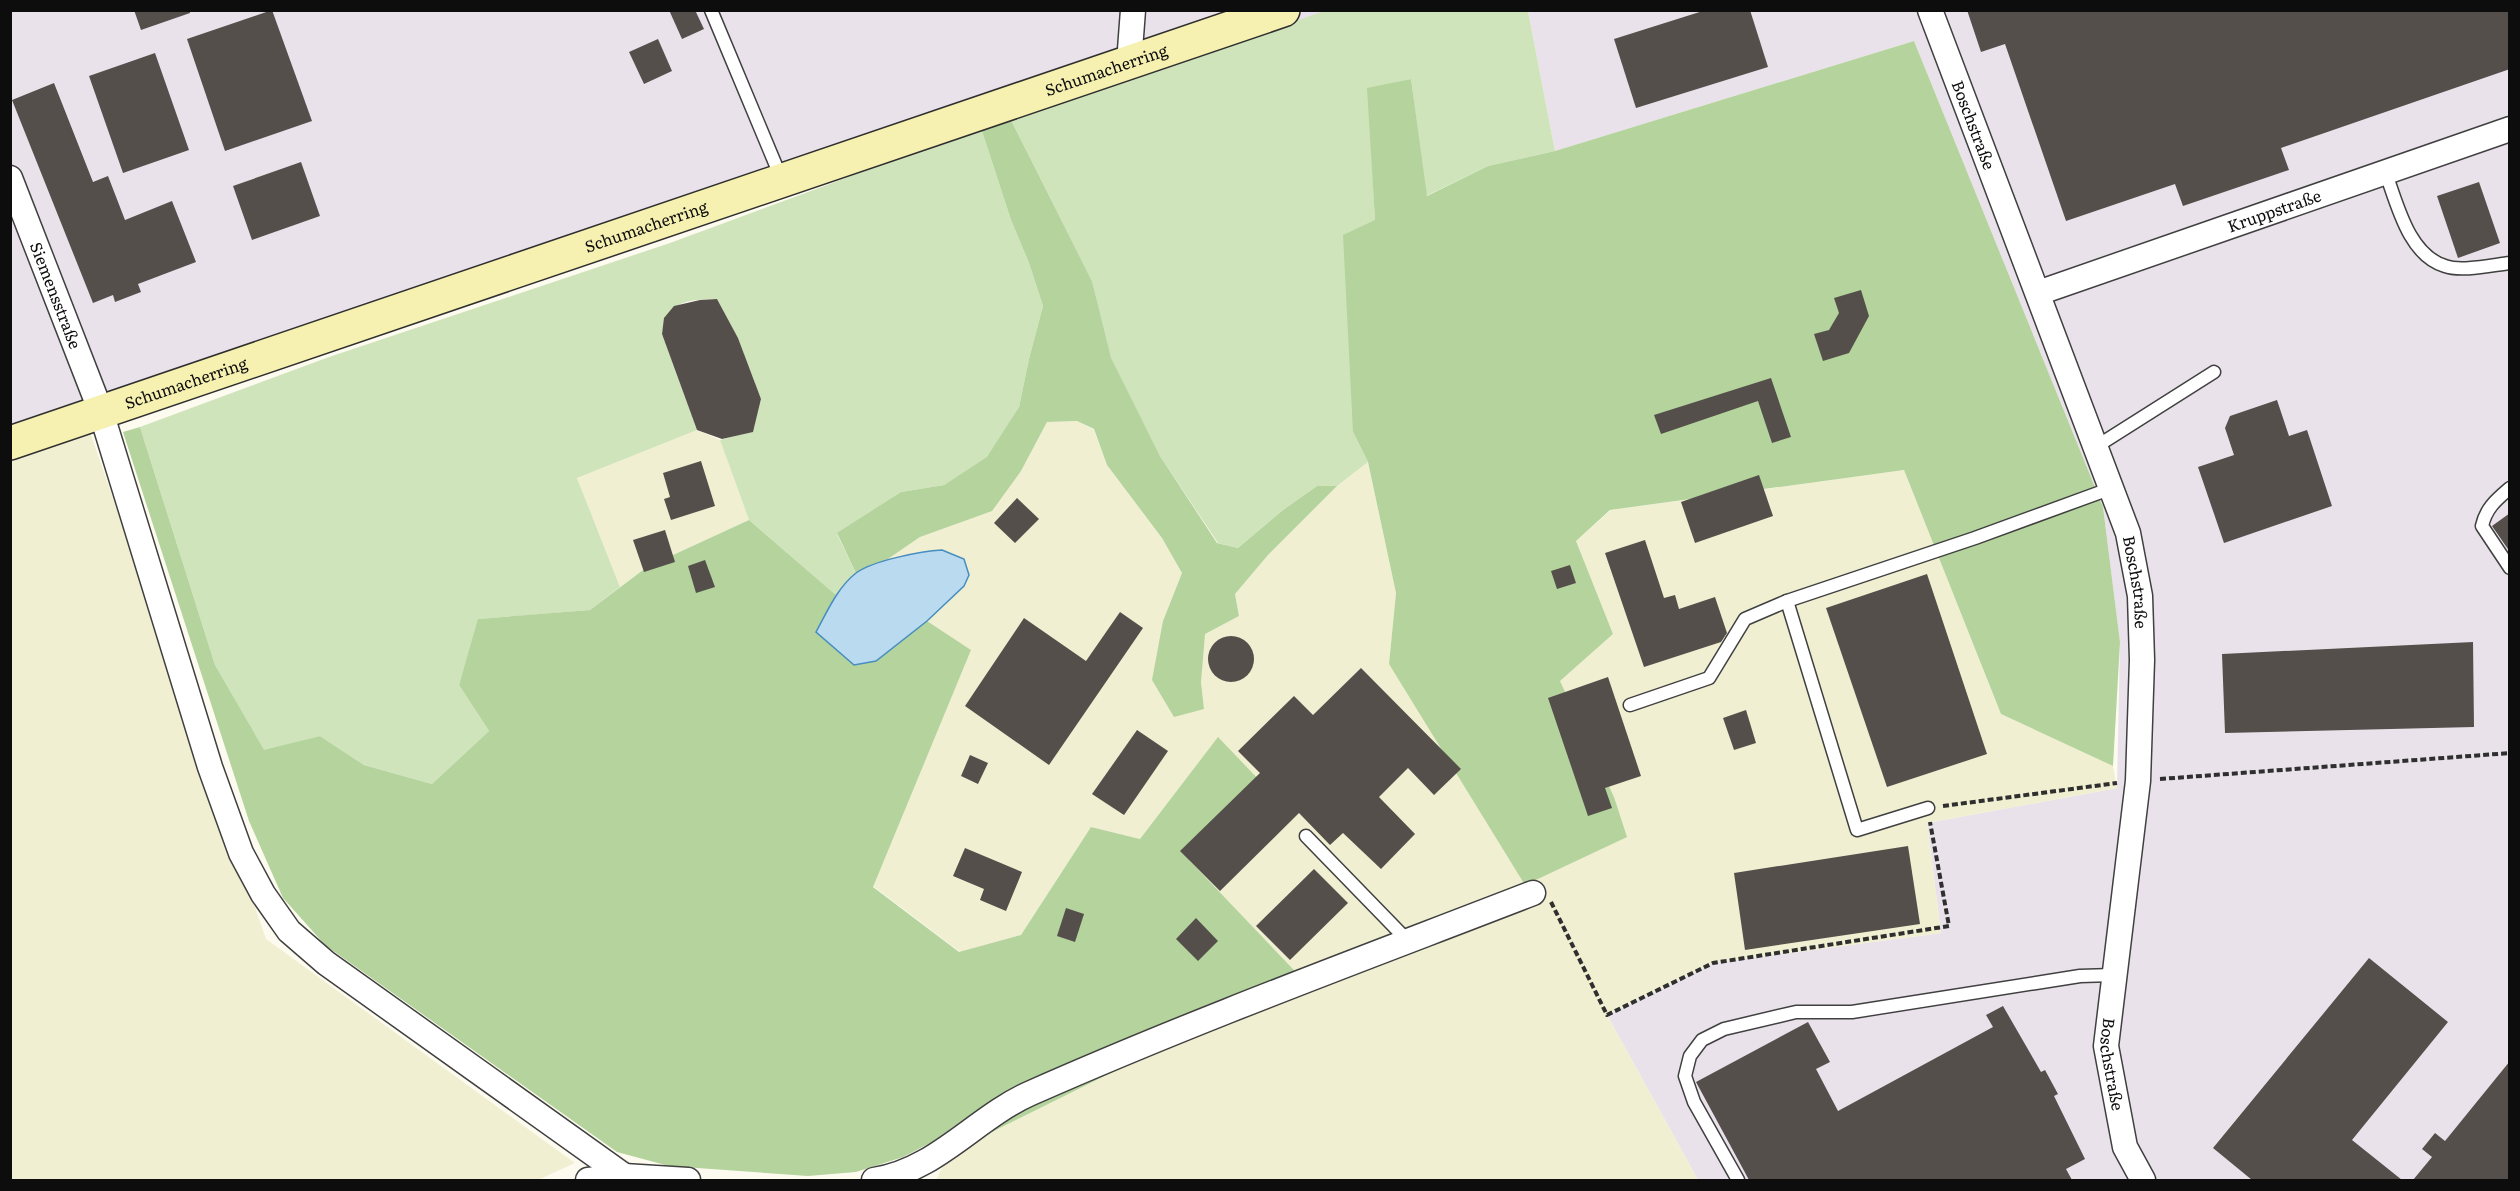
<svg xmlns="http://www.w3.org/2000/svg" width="2520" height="1191" font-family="Literata,serif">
  <rect width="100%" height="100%" fill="#fdfbef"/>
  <g fill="#eae2eb">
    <path d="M10,11H1329L11,454Z"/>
    <path d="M1528,11H2509V1180H1698L1607,1015L1713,963L1941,933L1927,823L2117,788L2120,642L2103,507L1914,41L1555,151Z"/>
  </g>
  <g fill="#f1efd1">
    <path d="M1077,421L1094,430L1107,465L1162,538L1182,573L1163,621L1204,709L1201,682L1204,634L1239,616L1235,594L1268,555L1337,486L1368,462L1396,593L1389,664L1614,797L1560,681L1613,634L1576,541L1611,510L1904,470L2001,714L2113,766L2117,788L1927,823L1941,933L1713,963L1607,1015L1698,1180H936L945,1162L992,1132L1153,1052L1312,989L1189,860L1218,738L1140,839L1091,827L1021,935L960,952L873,886L971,650L927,621L964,586L922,551L882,563L920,537L992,510L1021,471L1047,422Z"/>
    <path d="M697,430L720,440L749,520L647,567L620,587L577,478Z"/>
    <path d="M90,432L266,939L575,1163L538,1180H11L10,459Z"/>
  </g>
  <g fill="#d0e4bc">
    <path d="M1324,11H1528L1555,151L1488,166L1426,196L1411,79L1368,89L1375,220L1353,432L1368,462L1337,486H1317L1283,510L1238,548L1218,543L1160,456L1110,358L1092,281L1011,120Z"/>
    <path d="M981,128L1011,220L1029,263L1043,306L1029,359L1019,407L988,457L944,485L901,492L837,534L856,573L836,595L749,520L720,440L753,431L761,399L738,338L717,299C687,300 667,300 662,334L697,430L577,478L620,587L590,610L479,619L459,685L489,731L432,784L364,765L320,736L264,751L215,665L140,427L329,357L670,243Z"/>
  </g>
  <g fill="#b4d39d">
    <path d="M1914,41L2103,507L2120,642L2113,766L2001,714L1904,470L1610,510L1576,541L1613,634L1560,681L1614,797L1627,837L1525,885L1389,664L1396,593L1368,462L1353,432L1343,235L1375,220L1367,88L1411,79L1427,196L1488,166L1555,151Z"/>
    <path d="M1011,120L1092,281L1111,358L1160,456L1217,543L1238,548L1283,510L1317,486H1337L1268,555L1235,594L1239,616L1205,634L1201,682L1204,709L1174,717L1152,680L1163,621L1182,573L1162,538L1107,465L1094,429L1077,421L1047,422L1021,471L992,511L920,537L882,563L856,573L837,533L901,492L944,485L987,457L1019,407L1029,359L1043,306L1029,263L1011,220L981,128Z"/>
    <path d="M140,427L215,665L264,750L320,736L364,765L432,784L489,731L459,685L478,619L590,610L647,567L749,520L836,595L816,632L876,660L927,621L971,650L873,887L959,952L1021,935L1091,827L1140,839L1218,737L1261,782L1189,860L1313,990L1153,1052L992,1132L963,1120L932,1142L903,1157L856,1172L808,1176L669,1166L617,1152L325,945L283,898L249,821L123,432Z"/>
  </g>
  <path fill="#b9daef" stroke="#478dbf" stroke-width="1.5" d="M942,550L964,559L969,575L964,586L927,621L876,661L854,665L816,632C827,612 837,588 856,573C872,561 921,551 942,550Z"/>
  <g fill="#544f4b">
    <path d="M134,10H190V13L141,30Z"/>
    <path d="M272,10L312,121L225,151L187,39Z"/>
    <path d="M669,10H695L704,29L682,39Z"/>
    <path d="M1706,10H1750L1768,67L1636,108L1614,39Z"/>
    <path d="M1967,10H2510V69L2281,148L2289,170L2183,206L2175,184L2066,221L2005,44L1981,52Z"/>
    <path d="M658,39L672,71L644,84L629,52Z"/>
    <path d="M155,53L189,150L123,173L89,76Z"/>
    <path d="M54,83L93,182L108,176L125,220L172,201L196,262L138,284L141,292L115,302L113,295L93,303L12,100Z"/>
    <path d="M301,162L320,216L252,240L233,186Z"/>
    <path d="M2479,182L2500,243L2458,258L2437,196Z"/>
    <path d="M1861,290L1869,316L1849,353L1823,361L1814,334L1829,330L1839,313L1834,298Z"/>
    <path d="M717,299L738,338L761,399L753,432L722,439L697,430L662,334L664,318L674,306L700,300Z"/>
    <path d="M1771,378L1791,437L1772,443L1758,401L1661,434L1654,415Z"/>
    <path d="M2277,400L2289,436L2307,430L2332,506L2224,543L2198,467L2234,455L2225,428L2230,416Z"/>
    <path d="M701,461L715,506L671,520L664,499L670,497L663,473Z"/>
    <path d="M1759,475L1773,516L1695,543L1681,502Z"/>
    <path d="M1017,498L1039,519L1015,543L994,523Z"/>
    <path d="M2510,513V552L2492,526Z"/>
    <path d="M665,530L675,562L644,572L633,540Z"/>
    <path d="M1645,540L1664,598L1675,595L1679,609L1715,597L1727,633L1721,642L1644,667L1605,553Z"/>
    <path d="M705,560L715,587L696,593L688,566Z"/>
    <path d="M1570,565L1576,583L1557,589L1551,571Z"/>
    <path d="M1927,574L1987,754L1887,787L1826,608Z"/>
    <path d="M1120,612L1143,628L1049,765L965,706L1024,618L1086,661Z"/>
    <circle cx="1231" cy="659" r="23"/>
    <path d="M2473,642L2474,727L2225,733L2222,654Z"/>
    <path d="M1361,668L1461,769L1434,795L1408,768L1379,797L1415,834L1381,869L1343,833L1330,845L1299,813L1220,891L1180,851L1260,773L1238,751L1294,696L1313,715Z"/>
    <path d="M1608,677L1641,776L1605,788L1612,808L1588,816L1548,698Z"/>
    <path d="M1746,710L1756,743L1734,750L1723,718Z"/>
    <path d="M1137,730L1168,751L1124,815L1092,794Z"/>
    <path d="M970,755L988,763L978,784L961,776Z"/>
    <path d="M1908,846L1920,924L1745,950L1734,873Z"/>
    <path d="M965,848L1022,872L1006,911L980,900L984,889L953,876Z"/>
    <path d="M1314,869L1348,903L1290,960L1256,926Z"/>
    <path d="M1066,908L1084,914L1075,942L1057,936Z"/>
    <path d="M1196,918L1218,941L1198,961L1176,939Z"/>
    <path d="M2369,958L2448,1022L2352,1140L2402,1180H2252L2213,1148Z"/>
    <path d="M2003,1006L2041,1072L2045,1070L2058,1094L2054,1096L2085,1159L2066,1169L2072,1180H1749L1696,1082L1808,1022L1830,1062L1816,1069L1838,1111L1993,1027L1986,1015Z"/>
    <path d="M2510,1061V1180H2413L2432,1157L2422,1149L2435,1133L2445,1141Z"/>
  </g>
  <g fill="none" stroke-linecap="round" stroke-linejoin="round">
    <defs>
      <g id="service">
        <path d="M711,10L782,180"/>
        <path d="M2385,171C2397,203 2408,255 2445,266C2461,272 2492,265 2510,263"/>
        <path d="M2094,448L2214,372"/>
        <path d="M2510,488C2496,500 2486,508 2482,526L2510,568"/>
        <path d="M1787,601L1857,830L1928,808"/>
        <path d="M1630,705L1709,678L1745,619L1787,601L1975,538L2112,488"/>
        <path d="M1306,836L1408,941"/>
        <path d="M1738,1180L1694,1102L1685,1076L1690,1056L1702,1040L1724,1029L1796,1012H1852L2080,976L2113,975"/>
      </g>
      <g id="minor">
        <path id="s1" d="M1930,10L2128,533L2140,596L2142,660L2138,781L2106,1046L2125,1147L2143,1180"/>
        <path d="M1129,63L1133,10"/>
        <path id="s2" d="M10,178L101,412L210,767L241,853L263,894L289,931L326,963L630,1180"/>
        <path id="s3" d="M2038,293L2510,129"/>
        <path d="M588,1180L624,1176L688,1180"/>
        <path d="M874,1180C936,1171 976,1117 1031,1093C1196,1020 1365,958 1533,893"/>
      </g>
      <g id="secondary">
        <path id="s4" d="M10,443L1283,10"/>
      </g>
    </defs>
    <use href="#service" stroke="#404040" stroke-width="15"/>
    <use href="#minor" stroke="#404040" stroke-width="27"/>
    <use href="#secondary" stroke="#2f2f2f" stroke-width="36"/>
    <g stroke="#2f2f2f" stroke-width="4" stroke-dasharray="6 3" stroke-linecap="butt">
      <path d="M2160,779L2510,753"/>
      <path d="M1943,806L2117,783"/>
      <path d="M1551,902L1607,1015L1713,963L1949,926L1930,822"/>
    </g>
    <use href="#service" stroke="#fff" stroke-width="12"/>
    <use href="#minor" stroke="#fff" stroke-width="24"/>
    <use href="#secondary" stroke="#f6f0b1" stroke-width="33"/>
  </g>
  <g text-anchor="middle" stroke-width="6" stroke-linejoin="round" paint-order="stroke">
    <g font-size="16" fill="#0d0d0d" stroke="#fff">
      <text dy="6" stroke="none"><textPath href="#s4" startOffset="1158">Schumacherring</textPath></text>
      <text dy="6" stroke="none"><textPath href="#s1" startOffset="123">Boschstraße</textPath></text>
      <text dy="6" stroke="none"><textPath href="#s3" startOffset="250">Kruppstraße</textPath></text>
      <text dy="6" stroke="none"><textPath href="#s4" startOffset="672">Schumacherring</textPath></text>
      <text dy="6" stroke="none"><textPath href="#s2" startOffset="126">Siemensstraße</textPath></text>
      <text dy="6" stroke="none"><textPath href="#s4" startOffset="186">Schumacherring</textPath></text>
      <text dy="6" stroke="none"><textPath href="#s1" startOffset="609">Boschstraße</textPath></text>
      <text dy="6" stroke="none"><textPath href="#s1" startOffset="1094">Boschstraße</textPath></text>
    </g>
  </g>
  <rect width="2520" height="1191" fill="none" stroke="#0d0d0d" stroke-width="24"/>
</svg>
